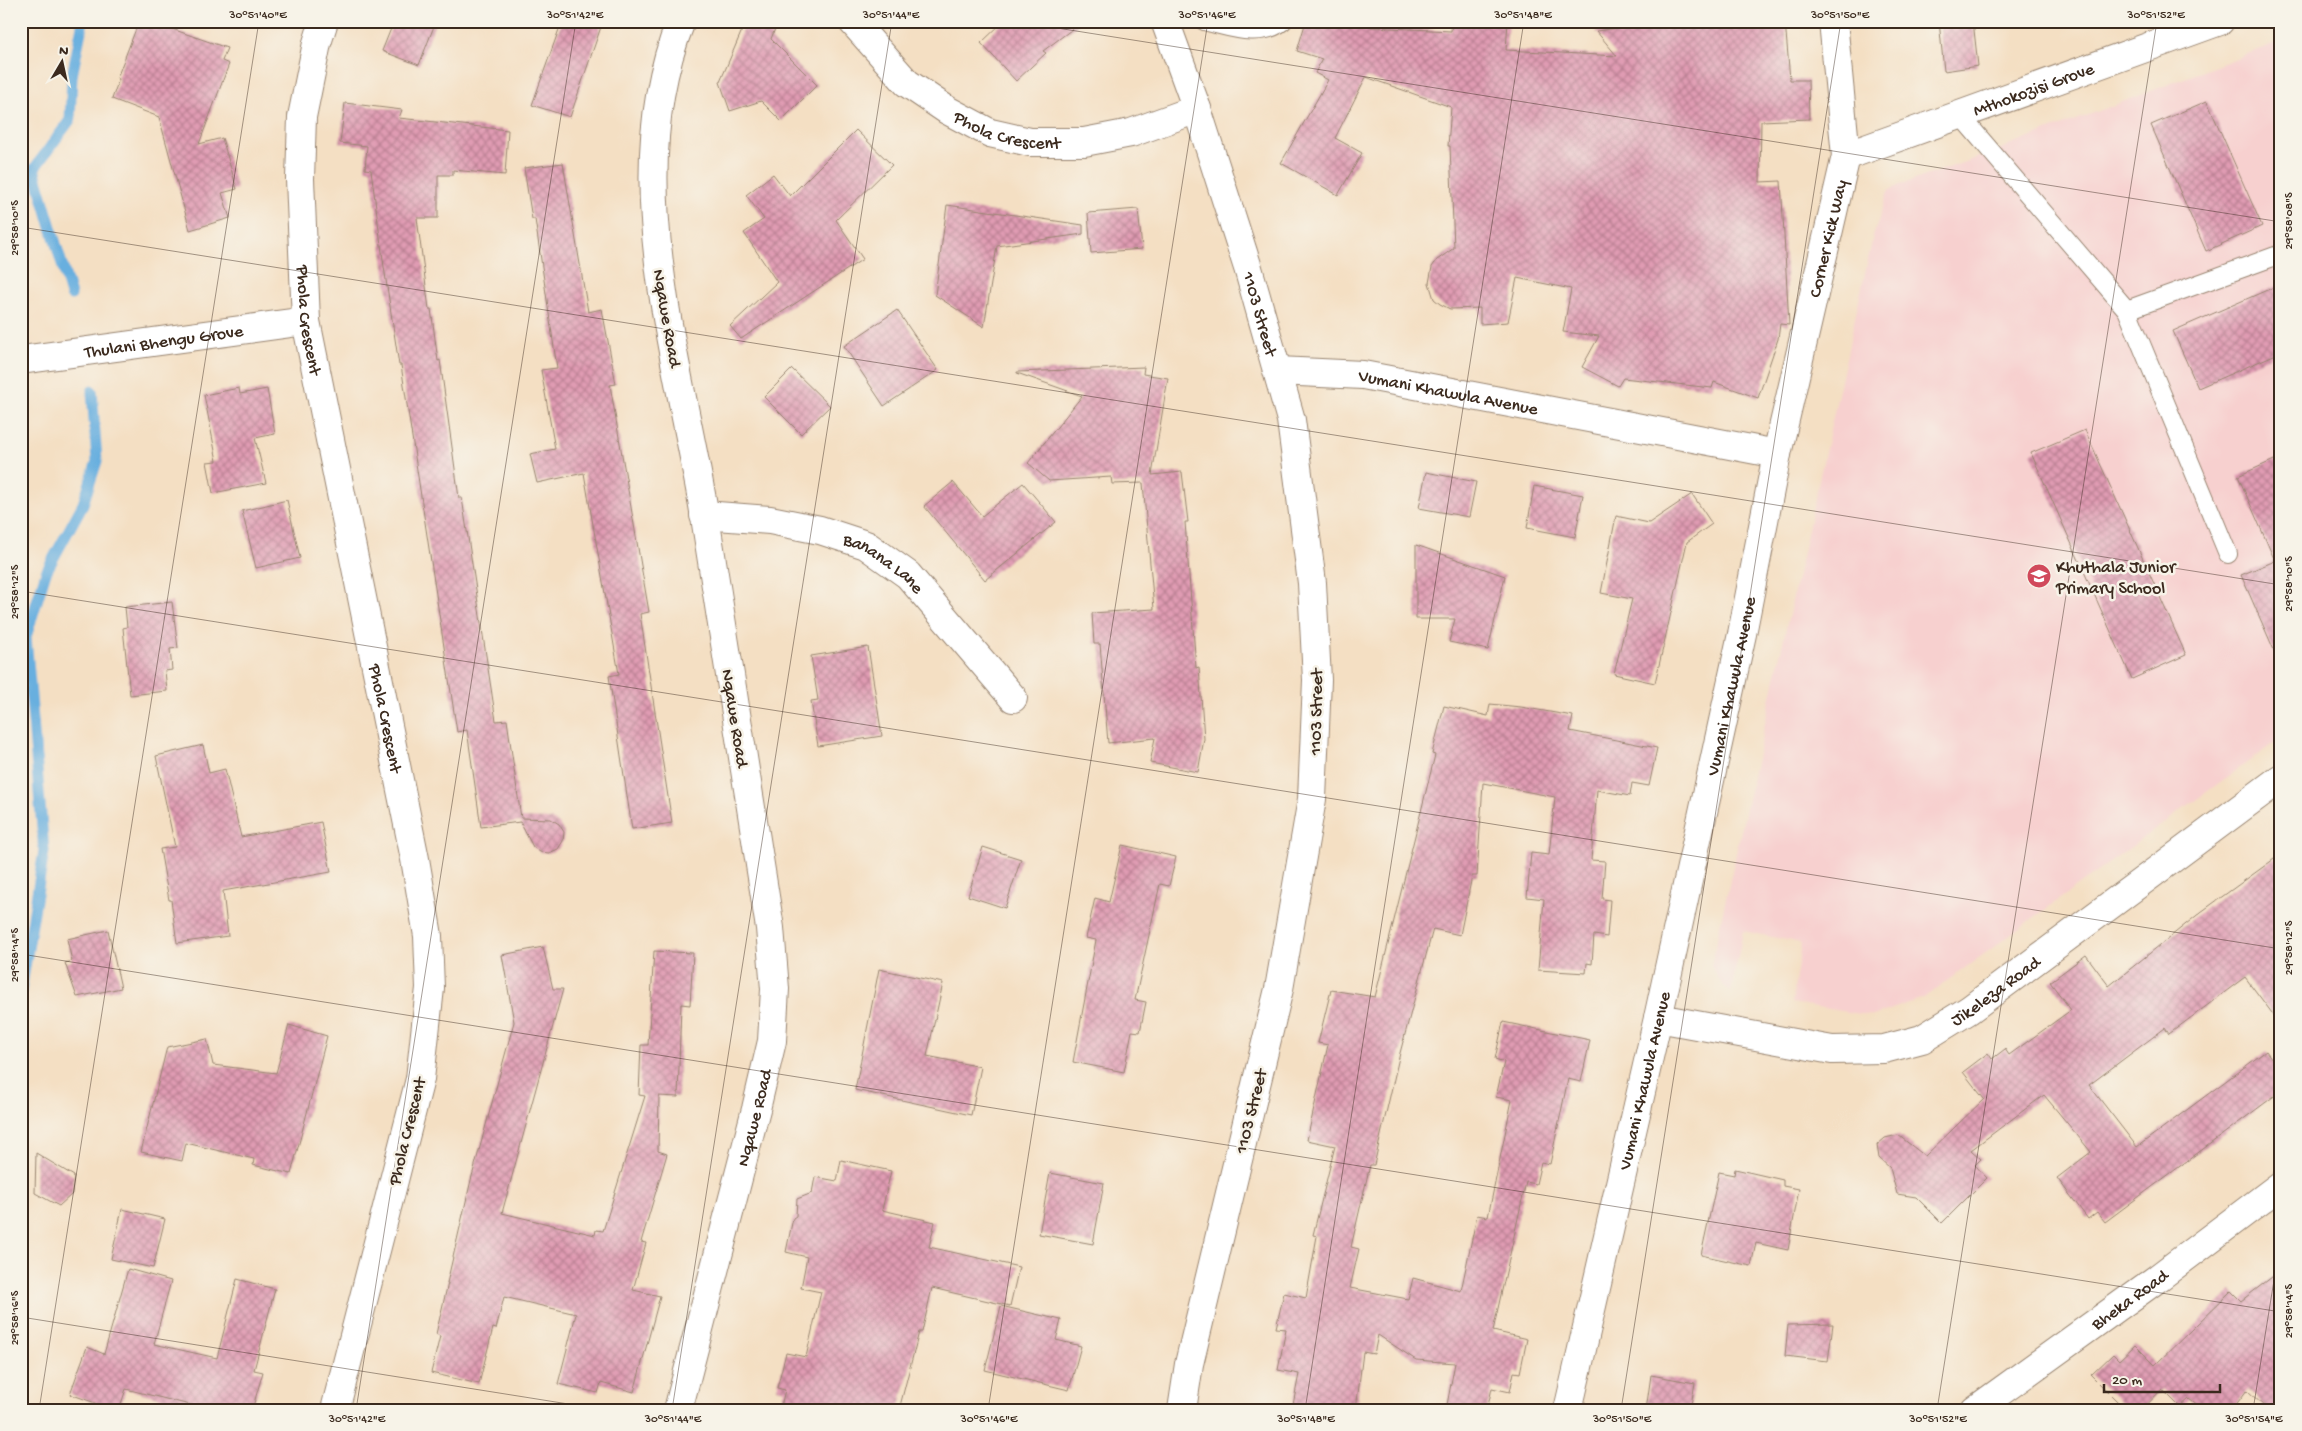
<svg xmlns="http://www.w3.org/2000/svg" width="2302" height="1431" font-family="'Gochi Hand',sans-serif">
  <defs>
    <pattern id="building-cross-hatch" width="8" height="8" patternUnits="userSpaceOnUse" patternTransform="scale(1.25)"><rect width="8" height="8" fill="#e09bb3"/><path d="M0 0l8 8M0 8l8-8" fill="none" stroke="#b77f91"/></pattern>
  </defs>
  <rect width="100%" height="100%" fill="#f7f3e8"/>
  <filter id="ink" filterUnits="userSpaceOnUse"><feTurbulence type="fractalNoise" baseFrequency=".02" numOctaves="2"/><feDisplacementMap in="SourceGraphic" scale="10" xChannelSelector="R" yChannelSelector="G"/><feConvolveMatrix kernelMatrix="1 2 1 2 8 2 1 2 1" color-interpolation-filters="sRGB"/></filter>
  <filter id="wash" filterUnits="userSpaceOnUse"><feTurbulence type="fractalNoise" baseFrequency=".0096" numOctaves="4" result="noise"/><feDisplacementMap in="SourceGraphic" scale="20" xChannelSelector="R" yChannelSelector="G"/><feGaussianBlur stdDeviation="1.12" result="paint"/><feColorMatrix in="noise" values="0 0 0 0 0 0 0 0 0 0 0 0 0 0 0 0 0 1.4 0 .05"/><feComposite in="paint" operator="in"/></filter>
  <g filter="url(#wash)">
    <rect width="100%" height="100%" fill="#f4dfc3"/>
    <path fill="#f7d0cf" d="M2281,41V738L1925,997L1873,1016L1792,1003L1801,943L1743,931L1731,992L1723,986L1711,966L1873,237L1888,191L1900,185L1993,152Z"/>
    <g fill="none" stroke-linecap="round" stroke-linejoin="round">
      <g stroke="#68afdf" stroke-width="11">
        <path d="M71,295L34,169L70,120L72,76L83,21"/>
        <path d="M21,991L44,851L26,637L46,572L83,504L97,461L92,391"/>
      </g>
    </g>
    <g id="blocks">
      <g fill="url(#building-cross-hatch)">
        <path d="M139,21H149L227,48L222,61L229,64L199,144L222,138L237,189L222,193L230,218L190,230L159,117L112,99L119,79L117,78Z"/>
        <path d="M394,21H436L419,65L382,51Z"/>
        <path d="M562,21H603L570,117L532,105Z"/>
        <path d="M746,21H778L771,39L817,85L781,121L761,101L730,111L720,82Z"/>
        <path d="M1004,21H1083L1043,51L1046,53L1016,81L981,43Z"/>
        <path d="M1306,21H1374L1371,27L1451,31L1452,21H1508L1506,50L1617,56L1596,31L1674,21H1785L1790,80H1808L1809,119L1761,121L1760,182L1781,181L1789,325L1780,324L1778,339L1758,398L1714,382L1712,388L1623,378L1618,386L1582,367L1599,336L1563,332L1571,289L1517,278L1508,322L1480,324V308L1450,309L1440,304L1434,299L1429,283L1432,267L1437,260L1454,248L1450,146H1448L1451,107L1366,77L1335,138L1362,153L1338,195L1281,163L1328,80L1315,73L1322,59L1297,51Z"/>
        <path d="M1939,21H1973L1978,66L1944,71Z"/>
        <path d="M2207,101L2262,226L2206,251L2151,125Z"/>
        <path d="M345,103L402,110L399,118L508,130L505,175L453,170V175H438V218H417L429,309H431L438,361L440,360L459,498H462L496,721L507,720L521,818L551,819L559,824L564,832L563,841L558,849L549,853L540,852L533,847L520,822L481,827L467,730L457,732L401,365H399L384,267L371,170L365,169L367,146L340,143Z"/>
        <path d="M856,130L892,165L836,220L863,259L741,339L730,326L777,282L744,233L764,219L746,195L773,174L790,196Z"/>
        <path d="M563,163L588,312L602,309L616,384L610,385L649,612L640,614L672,823L632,829L609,676L619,674L584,473L537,483L530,454L555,449L541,370L557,368L535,219H532L524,168Z"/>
        <path d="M947,205L1083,225V234L997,246L984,327L935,295Z"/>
        <path d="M1138,209L1142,249L1091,253L1088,213Z"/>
        <path d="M2281,284V352L2198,388L2173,331Z"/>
        <path d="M897,310L938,370L884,406L844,346Z"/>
        <path d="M1144,367L1143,374L1168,378L1152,475L1182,472L1188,522H1185L1196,668L1199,667L1204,739L1198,772L1150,763L1155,738L1108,743L1100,644H1094L1092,613L1154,609L1143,483L1112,484L1111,477L1049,481L1028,463L1082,396L1017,373V372Z"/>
        <path d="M792,369L830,406L801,434L764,397Z"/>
        <path d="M239,388L240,394L267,389L275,434L255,438L266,483L213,493L207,462L217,461L204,395Z"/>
        <path d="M2085,430L2186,655L2132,679L2031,453Z"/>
        <path d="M2281,457V666L2241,575L2275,561L2238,476Z"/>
        <path d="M1426,472L1476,482L1469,517L1419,508Z"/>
        <path d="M953,482L982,516L1023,483L1056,522L985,580L924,506Z"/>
        <path d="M1534,486L1583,495L1575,537L1527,528Z"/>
        <path d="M1692,494L1712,524L1687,542L1655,683L1614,674L1632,599L1601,593L1616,516L1649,523Z"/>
        <path d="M287,500L300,558L256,568L242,511Z"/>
        <path d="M1416,545L1505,576L1488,650L1449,642L1455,619H1416Z"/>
        <path d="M172,602L178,648L170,649L172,670L165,671L167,691L130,695L123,628L127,627L125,607Z"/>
        <path d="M868,647L882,736L818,746L811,701L818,700L811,656Z"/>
        <path d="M1490,704L1521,707L1573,716L1570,731L1657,748L1649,786L1632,783L1630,796L1597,790L1591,860L1605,861L1602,899L1610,900L1607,937L1594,935L1592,964L1587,963L1586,973L1538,970L1544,899L1527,897L1531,853L1549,855L1555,797L1483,783L1477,876H1472L1460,935L1433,929L1400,1053L1374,1165H1370L1351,1247L1359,1249L1350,1288L1408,1299L1413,1278L1461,1291L1477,1215L1488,1217L1512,1100L1496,1097L1504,1062L1495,1059L1503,1022L1590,1040L1581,1082L1568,1079L1550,1164L1541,1162L1536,1184L1526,1182L1493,1331L1527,1339L1520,1373L1514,1372L1510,1392L1492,1388L1487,1410H1446L1455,1363L1416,1360L1378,1335L1374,1354L1363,1352L1356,1410H1292L1299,1374L1278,1370L1286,1329L1276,1328L1284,1293L1306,1298L1317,1236L1313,1235L1335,1146L1307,1140L1328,1045L1318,1043L1331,990L1375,997L1435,755L1432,754L1444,706L1488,716Z"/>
        <path d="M203,745L209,773L225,769L241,837L321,822L331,872L223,891L228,936L177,943L171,900H169L160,849L175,847L156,756Z"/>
        <path d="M1122,845L1176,857L1169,886L1160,884L1135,1000L1146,1002L1140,1032L1132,1031L1124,1072L1073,1062L1096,940L1086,938L1095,898L1109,902Z"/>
        <path d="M983,847L1021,859L1005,908L968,896Z"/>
        <path d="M2281,854V1025L2245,977L2169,1034L2165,1028L2089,1085L2137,1147L2266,1051L2281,1071V1091L2105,1222L2097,1212L2088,1219L2057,1178L2091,1152L2044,1095L1971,1150L1981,1159L1975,1165L1987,1178L1942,1223L1916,1197L1897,1194L1890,1168L1879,1158L1877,1145L1885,1138L1898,1135L1925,1156L1984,1099L1963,1072L1988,1053L1992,1059L2005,1049L2009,1055L2071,1010L2050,982L2086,955L2109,986L2201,912Z"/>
        <path d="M108,930L121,988L77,997L65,963L72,961L67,939Z"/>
        <path d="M543,947L553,989H563L502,1213L595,1235L596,1230L603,1231L645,1096L639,1095L641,1045H648L654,951L693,953L690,1005L681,1004L678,1097L659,1096L658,1151L667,1154L641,1242L646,1243L633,1290L660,1296L634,1392L601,1383L598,1393L558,1384L576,1314L504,1297L496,1329L493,1328L479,1384L431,1373L440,1336L436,1334L448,1283H447L471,1180L514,1022L502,955Z"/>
        <path d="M879,969L943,983L927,1056L981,1067L971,1115L855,1090Z"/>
        <path d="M289,1025L327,1036L291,1174L253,1165L254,1159L186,1143L182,1161L141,1152L167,1047L207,1039L213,1065L276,1073Z"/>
        <path d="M36,1153L74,1176L72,1194L59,1206L35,1193Z"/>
        <path d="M841,1160L891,1171L882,1210L935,1222L929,1247L1019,1267L1010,1306L932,1288L922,1332H919L899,1410H780L785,1390L777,1388L786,1353L806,1357L821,1292L801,1288L807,1257L786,1252L793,1218L796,1216L797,1199L812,1193L815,1177L837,1181Z"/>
        <path d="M1735,1169L1783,1180V1186L1799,1189L1788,1250L1756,1243L1751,1266L1701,1255L1719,1172L1734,1175Z"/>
        <path d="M1050,1173L1104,1183L1093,1244L1039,1234Z"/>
        <path d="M122,1209L165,1219L153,1268L111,1259Z"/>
        <path d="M128,1269L171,1281L154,1344L217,1358L237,1279L275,1289L254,1370L263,1372L252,1410H210L126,1389L119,1410H115L70,1394L87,1347L104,1354Z"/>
        <path d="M2281,1270V1410H2268L2247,1390L2232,1410H2203L2189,1399L2180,1407L2162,1389L2142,1410H2126L2091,1375L2113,1354L2119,1360L2135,1345L2155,1365L2231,1291L2241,1301Z"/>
        <path d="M1001,1306L1061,1320L1056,1340L1081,1346L1069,1390L985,1370Z"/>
        <path d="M1833,1324L1828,1361L1785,1356L1788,1325Z"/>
        <path d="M1651,1375L1695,1383L1690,1410H1646Z"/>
      </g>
    </g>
  </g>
  <g filter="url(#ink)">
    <use href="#blocks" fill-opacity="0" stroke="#988470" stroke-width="1"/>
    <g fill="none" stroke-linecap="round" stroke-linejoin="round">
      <defs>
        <g id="service">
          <path d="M1204,21C1230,27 1260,39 1283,21"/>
          <path d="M1960,115L2127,310L2228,554"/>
          <path d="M2127,310L2281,254"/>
        </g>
        <g id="minor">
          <path id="s1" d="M324,21L317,43L302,117L300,179L306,321L415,859L428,936L430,988L420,1079L335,1410"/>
          <path id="s2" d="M852,21L907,83L947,110L990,133L1030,142H1084L1131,133L1197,109"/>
          <path id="s3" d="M1846,156L2220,21"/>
          <path id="s4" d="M21,360L306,321"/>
          <path id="s5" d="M1278,371L1363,375L1777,454"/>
          <path id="s6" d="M704,515L770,520L820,530L866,545L908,575L1013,698"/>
          <path id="s7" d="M1658,1018L1832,1050L1884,1049L1922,1039L1969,1010L2281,778"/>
          <path id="s8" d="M678,1410L756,1109L772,1041L775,989L770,928C748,791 727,654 705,517C679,360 618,176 681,21"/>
          <path id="s9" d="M1568,1410L1658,1018L1742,634L1777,454L1846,156L1833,21"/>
          <path id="s10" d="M1975,1410L2158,1278L2281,1185"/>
        </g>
        <g id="tertiary">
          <path id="s11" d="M1165,21L1197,109L1248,268L1291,420L1312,583L1317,680L1312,799L1279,989L1189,1364L1182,1410"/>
        </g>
      </defs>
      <use href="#service" stroke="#988470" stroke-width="20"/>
      <use href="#minor" stroke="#988470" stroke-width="30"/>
      <use href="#tertiary" stroke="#988470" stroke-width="30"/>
      <use href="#service" stroke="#fff" stroke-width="18"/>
      <use href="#minor" stroke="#fff" stroke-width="28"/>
      <use href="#tertiary" stroke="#fff" stroke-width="28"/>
    </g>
  </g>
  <path fill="none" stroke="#3b2a1e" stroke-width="1" stroke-opacity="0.45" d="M1013,21L2281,222M21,227L2281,585M21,591L2281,949M21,954L2281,1312M21,1317L606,1410M39,1410L259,21M356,1410L576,21M672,1410L892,21M988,1410L1208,21M1305,1410L1524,21M1621,1410L1841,21M1937,1410L2157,21M2253,1410L2281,1237"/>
  <defs>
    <symbol id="school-disc" viewBox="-11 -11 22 22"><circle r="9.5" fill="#d1495b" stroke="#f7f3e8"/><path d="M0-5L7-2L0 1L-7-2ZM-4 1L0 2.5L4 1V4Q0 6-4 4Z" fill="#fff"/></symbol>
  </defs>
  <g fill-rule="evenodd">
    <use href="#school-disc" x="2025" y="562" width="28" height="28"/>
  </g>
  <g text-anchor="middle" stroke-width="5" stroke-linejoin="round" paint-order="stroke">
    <g font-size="18" fill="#3b2a1e" stroke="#f7f3e8">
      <text dy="6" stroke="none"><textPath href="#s3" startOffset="199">Mthokozisi Grove</textPath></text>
      <text dy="6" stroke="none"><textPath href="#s2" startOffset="196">Phola Crescent</textPath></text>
      <text dy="6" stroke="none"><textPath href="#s9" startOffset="1200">Corner Kick Way</textPath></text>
      <text dy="6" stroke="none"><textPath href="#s11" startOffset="308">1103 Street</textPath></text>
      <text transform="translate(668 318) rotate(80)" y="6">Nqawe Road</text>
      <text dy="6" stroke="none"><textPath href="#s1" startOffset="302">Phola Crescent</textPath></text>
      <text dy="6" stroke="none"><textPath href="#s4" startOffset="144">Thulani Bhengu Grove</textPath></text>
      <text dy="6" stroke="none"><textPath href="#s5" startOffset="172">Vumani Khawula Avenue</textPath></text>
      <text dy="6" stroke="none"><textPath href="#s6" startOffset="190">Banana Lane</textPath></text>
      <text dy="6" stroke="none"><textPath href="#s9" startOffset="742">Vumani Khawula Avenue</textPath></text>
      <text transform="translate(1315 712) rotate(-89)" y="6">1103 Street</text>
      <text dy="6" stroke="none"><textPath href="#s1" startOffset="708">Phola Crescent</textPath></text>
      <text transform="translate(736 718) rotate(81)" y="6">Nqawe Road</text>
      <text dy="6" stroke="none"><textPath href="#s7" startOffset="356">Jikeleza Road</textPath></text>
      <text dy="6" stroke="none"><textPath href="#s9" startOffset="338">Vumani Khawula Avenue</textPath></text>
      <text transform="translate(1250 1111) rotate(-76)" y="6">1103 Street</text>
      <text dy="6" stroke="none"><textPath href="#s8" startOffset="302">Nqawe Road</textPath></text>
      <text transform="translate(406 1131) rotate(-76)" y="6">Phola Crescent</text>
      <text dy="6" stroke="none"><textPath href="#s10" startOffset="190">Bheka Road</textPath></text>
    </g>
    <g font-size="18" fill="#3b2a1e" stroke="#f7f3e8" text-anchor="start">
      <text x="2056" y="572">Khuthala Junior<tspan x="2056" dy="21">Primary School</tspan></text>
    </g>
  </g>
  <rect width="2302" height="1431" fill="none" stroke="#f7f3e8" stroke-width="55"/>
  <g transform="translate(62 62) rotate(9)" stroke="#f7f3e8" stroke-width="4" paint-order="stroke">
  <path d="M0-4L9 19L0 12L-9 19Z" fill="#3b2a1e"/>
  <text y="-8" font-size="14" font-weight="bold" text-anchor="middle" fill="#3b2a1e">N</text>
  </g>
  <path d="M2104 1384v8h116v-8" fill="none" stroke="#3b2a1e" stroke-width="2.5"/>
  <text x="2112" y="1384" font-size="15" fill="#3b2a1e" stroke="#f7f3e8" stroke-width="4" paint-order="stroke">20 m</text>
  <rect x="28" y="28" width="2246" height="1376" fill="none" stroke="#3b2a1e" stroke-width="2"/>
  <g font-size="12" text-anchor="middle" fill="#3b2a1e">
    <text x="258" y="18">30°51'40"E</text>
    <text x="575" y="18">30°51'42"E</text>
    <text x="891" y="18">30°51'44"E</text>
    <text x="1207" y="18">30°51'46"E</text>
    <text x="1523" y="18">30°51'48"E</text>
    <text x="1840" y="18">30°51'50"E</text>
    <text x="2156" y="18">30°51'52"E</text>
    <text transform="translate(2288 221) rotate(-90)" y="4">29°58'08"S</text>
    <text transform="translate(14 228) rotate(-90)" y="4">29°58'10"S</text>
    <text transform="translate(2288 584) rotate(-90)" y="4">29°58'10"S</text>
    <text transform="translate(14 592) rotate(-90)" y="4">29°58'12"S</text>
    <text transform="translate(2288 948) rotate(-90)" y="4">29°58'12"S</text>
    <text transform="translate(14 955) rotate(-90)" y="4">29°58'14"S</text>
    <text transform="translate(2288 1311) rotate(-90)" y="4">29°58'14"S</text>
    <text transform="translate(14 1318) rotate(-90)" y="4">29°58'16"S</text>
    <text x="357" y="1422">30°51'42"E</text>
    <text x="673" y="1422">30°51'44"E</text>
    <text x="989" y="1422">30°51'46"E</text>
    <text x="1306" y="1422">30°51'48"E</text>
    <text x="1622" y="1422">30°51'50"E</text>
    <text x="1938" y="1422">30°51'52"E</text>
    <text x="2254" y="1422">30°51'54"E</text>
  </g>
</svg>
